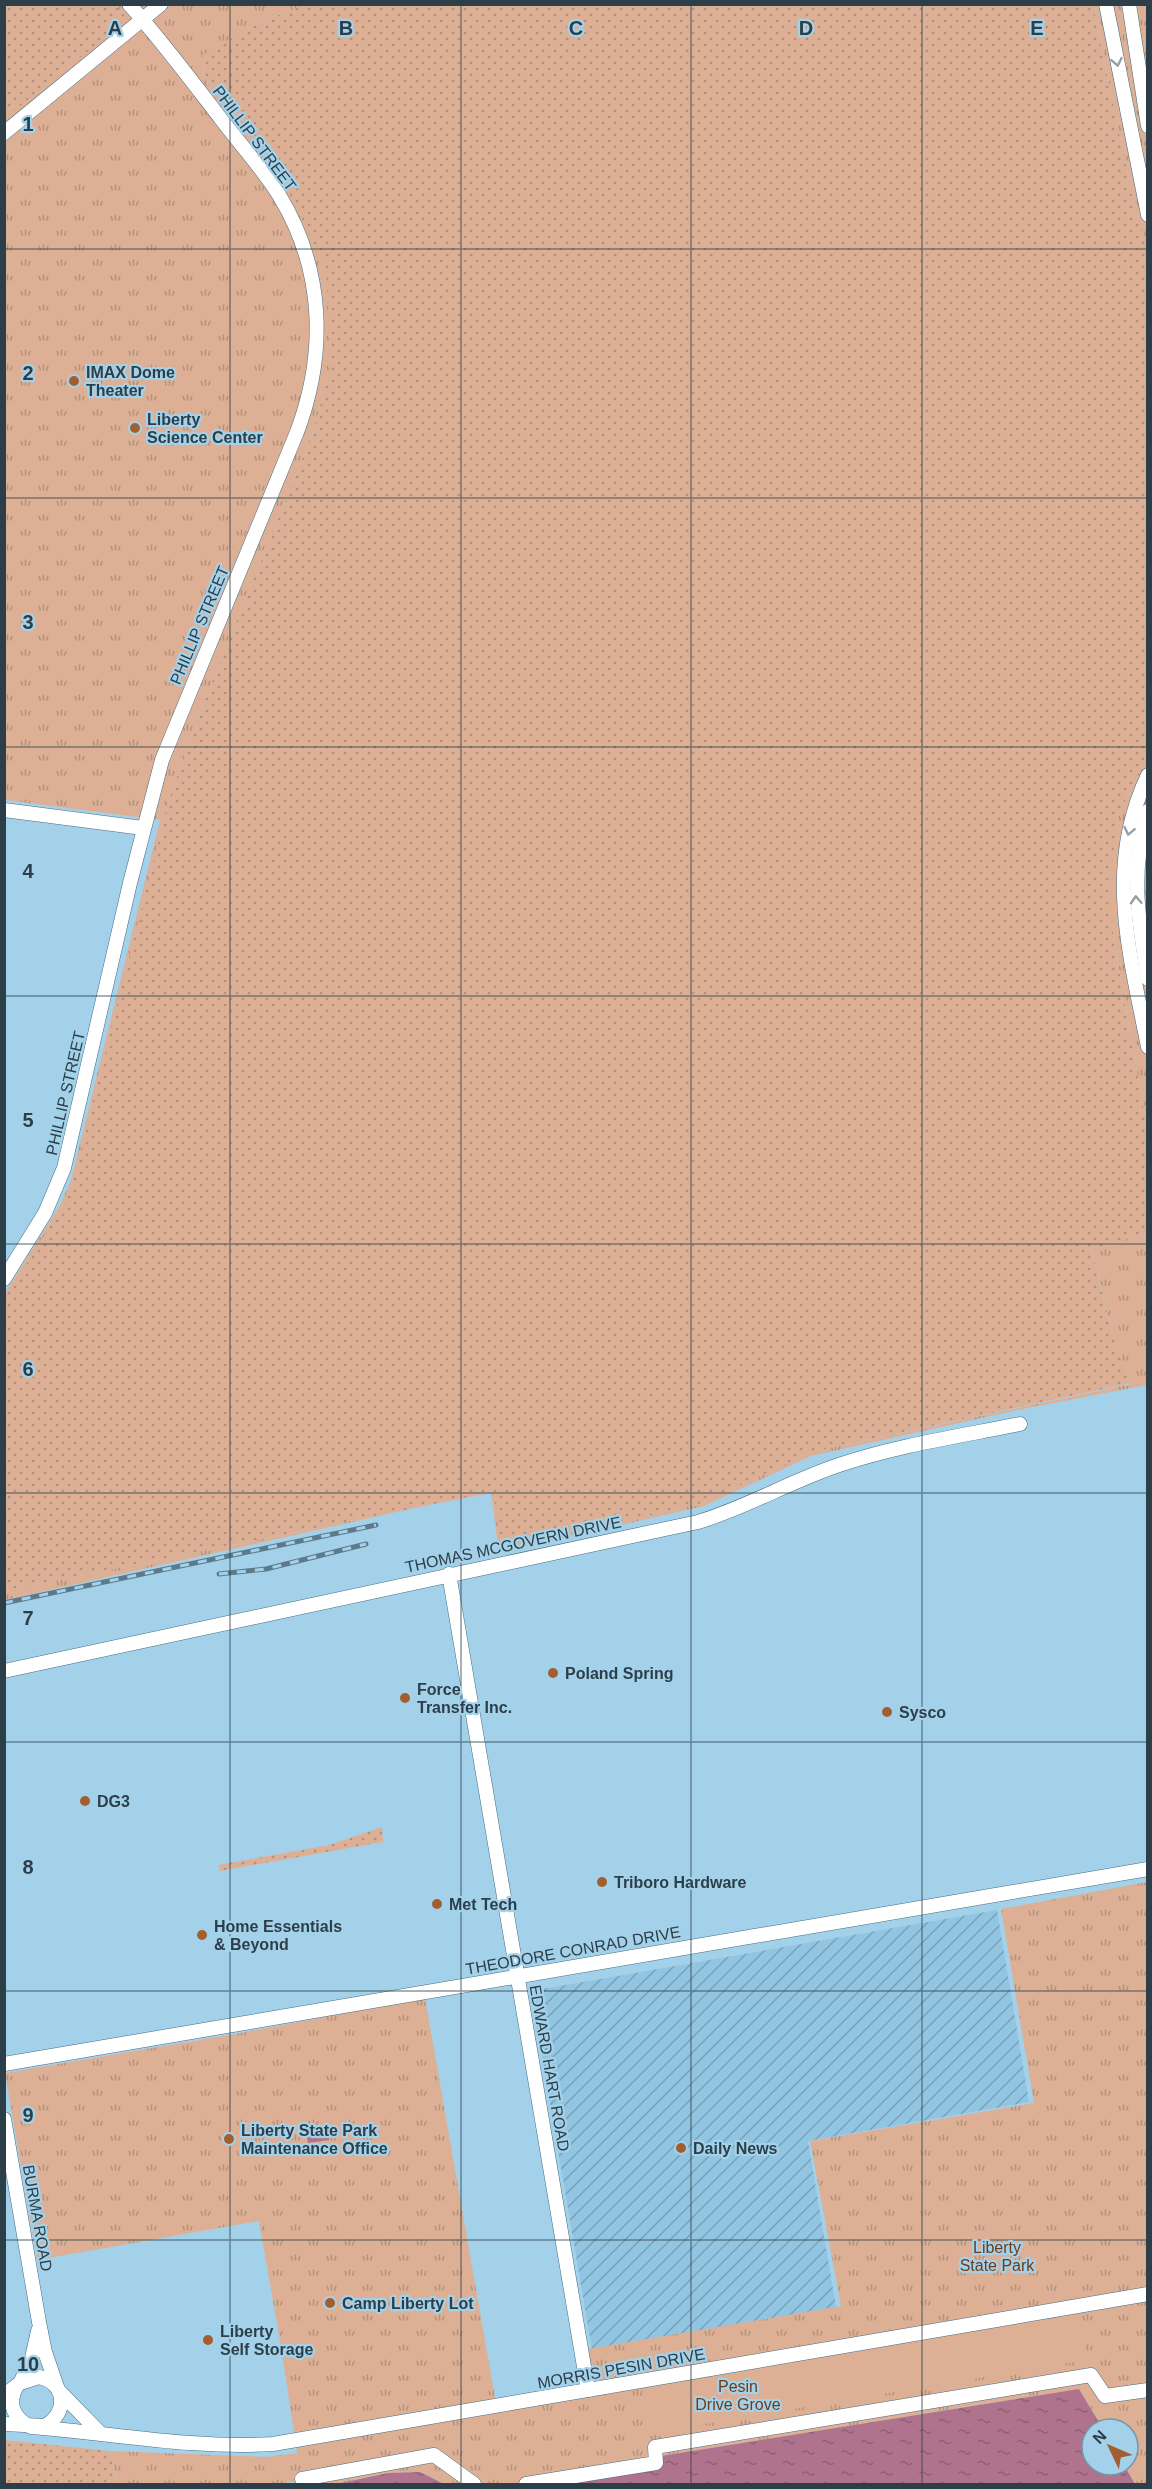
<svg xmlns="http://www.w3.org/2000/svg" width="1152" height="2489" font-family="Helvetica,sans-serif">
  <defs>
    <pattern id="industrial-furrows" width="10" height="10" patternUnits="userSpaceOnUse" patternTransform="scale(1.5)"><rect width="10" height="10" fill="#91c5e2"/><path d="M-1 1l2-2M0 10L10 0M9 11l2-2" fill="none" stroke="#77a1b9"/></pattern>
    <pattern id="grass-dots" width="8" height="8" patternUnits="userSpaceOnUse" patternTransform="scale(1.5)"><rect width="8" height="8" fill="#ddb095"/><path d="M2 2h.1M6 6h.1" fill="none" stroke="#b3917c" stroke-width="1.8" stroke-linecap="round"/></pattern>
    <pattern id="park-tufts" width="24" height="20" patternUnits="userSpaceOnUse" patternTransform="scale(1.5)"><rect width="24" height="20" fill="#ddb095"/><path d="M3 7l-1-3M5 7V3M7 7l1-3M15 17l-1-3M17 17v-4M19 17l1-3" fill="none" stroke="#b3917c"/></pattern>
    <pattern id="water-ripples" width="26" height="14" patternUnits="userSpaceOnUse" patternTransform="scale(1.5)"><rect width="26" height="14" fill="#af738d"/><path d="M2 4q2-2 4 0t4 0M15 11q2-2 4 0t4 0" fill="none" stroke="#8f6075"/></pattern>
  </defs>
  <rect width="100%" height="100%" fill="#a4d1ea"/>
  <path fill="url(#industrial-furrows)" d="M997,1910L1029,2102L808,2141L836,2307L592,2350L531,1991Z"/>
  <g fill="url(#grass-dots)">
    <path d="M5,5H117L129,19L5,375Z"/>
    <path d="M305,5H1093L1138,224L1148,241L1147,753L1117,820L1113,936L1147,1128V1232L1092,1252L1114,1339L1131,1383L811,1452L703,1503L501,1551L493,1492L5,1591L4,1298L62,1207L73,1180L168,802L203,704L312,435L331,366L286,187L205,80L201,55L263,21Z"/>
    <path d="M382,1827L383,1842L220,1871L218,1865L329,1845Z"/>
    <path d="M5,2440L110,2451L116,2484H5Z"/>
  </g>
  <g fill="url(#park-tufts)">
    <path d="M115,5H305L263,21L201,56L205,80L286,187L326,267L331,366L312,435L203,704L168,802L73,1180L62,1207L5,1298V1293L60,1205L71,1180L160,820L5,800V118L128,19Z"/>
    <path d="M1093,5H1147V241L1138,224Z"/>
    <path d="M1147,753V1128L1113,935L1110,881L1117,820Z"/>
    <path d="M1147,1232V1385L1018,1410L811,1456L704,1506L499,1553L491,1493L415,1508L5,1600V1591L493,1492L502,1551L703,1503L811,1452L1131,1384L1114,1339L1092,1251Z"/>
    <path d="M1147,1882V2484H1135L1124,2465H1128V2429H1103L1079,2389L662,2456V2467L561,2484H444L420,2472L388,2473L336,2484H313L310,2480L276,2484H116L110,2451L266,2457L297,2453L281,2347L259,2221L37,2260L5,2073L235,2034L425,1998L497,2409L591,2393L588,2349L841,2306L810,2141L1034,2103L1001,1909Z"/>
  </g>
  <path fill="#ddb095" d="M1066,2316L1091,2359L651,2433L642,2394L649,2386Z"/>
  <g fill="url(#water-ripples)">
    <path d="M327,2128L329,2140L308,2143L306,2132Z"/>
    <path d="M1079,2389L1103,2429H1092V2465H1124L1135,2484H561L662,2467L661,2456Z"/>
    <path d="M420,2472L444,2484H336L388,2473Z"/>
  </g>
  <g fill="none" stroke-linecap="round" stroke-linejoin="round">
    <defs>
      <g id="minor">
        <path d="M1106,4L1148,215"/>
        <path d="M1129,4L1148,126"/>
        <path d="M4,133L161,4"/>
        <path d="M1148,775C1104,867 1130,954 1148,1047"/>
        <path d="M4,810L143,828"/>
        <path d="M1148,811C1130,871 1138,919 1148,979"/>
        <path d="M4,1279L45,1213L64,1168L130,883L162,760L297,432C327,352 324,269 279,195C262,168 240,144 221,119C191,80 162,41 129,4"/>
        <path d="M449,1574L588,2390"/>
        <path d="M4,1671L698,1522C748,1507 792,1480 842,1464C899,1445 961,1436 1020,1424"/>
        <path d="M4,2064L1148,1869"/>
        <path d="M4,2119L39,2322L45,2352L57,2387"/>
        <path d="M20,2383L32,2358L38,2331"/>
        <path d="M17,2386C7,2403 13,2417 29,2426"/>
        <path d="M59,2391L99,2432"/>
        <path d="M4,2395L20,2383L39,2377C66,2382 69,2414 44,2426L4,2424"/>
        <path d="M31,2427C112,2433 192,2449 273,2444L1148,2294"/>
        <path d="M306,2484L302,2479L434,2455L474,2484"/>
        <path d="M526,2484L656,2463L655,2447L1091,2375L1105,2396L1148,2390"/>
      </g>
    </defs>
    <use href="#minor" stroke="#436d83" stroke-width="15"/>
    <use href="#minor" stroke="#fff" stroke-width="14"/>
    <defs>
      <g id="rail">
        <path d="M219,1574L266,1569L366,1544"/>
        <path d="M4,1603L376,1525"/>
      </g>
    </defs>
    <use href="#rail" stroke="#5c7a8a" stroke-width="5"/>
    <use href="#rail" stroke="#a4d1ea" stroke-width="3" stroke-dasharray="9" stroke-linecap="butt"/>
  </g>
  <defs><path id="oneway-chevron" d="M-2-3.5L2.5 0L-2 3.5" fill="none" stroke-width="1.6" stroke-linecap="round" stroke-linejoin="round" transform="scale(1.5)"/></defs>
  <g stroke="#969fa4">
    <use href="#oneway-chevron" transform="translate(1117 62) rotate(79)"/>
    <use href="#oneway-chevron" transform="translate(1129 831) rotate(102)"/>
    <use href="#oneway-chevron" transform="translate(1136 900) rotate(-93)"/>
  </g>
  <path fill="none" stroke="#2c3f49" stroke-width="1.5" stroke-opacity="0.55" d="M230,4V2484M461,4V2484M691,4V2484M922,4V2484M4,249H1148M4,498H1148M4,747H1148M4,996H1148M4,1244H1148M4,1493H1148M4,1742H1148M4,1991H1148M4,2240H1148"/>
  <g fill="#a35e30" stroke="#a4d1ea" stroke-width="2">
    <circle cx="74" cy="381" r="6"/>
    <circle cx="135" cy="428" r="6"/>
    <circle cx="553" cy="1673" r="6"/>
    <circle cx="405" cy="1698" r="6"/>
    <circle cx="887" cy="1712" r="6"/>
    <circle cx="85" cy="1801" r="6"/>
    <circle cx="602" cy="1882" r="6"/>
    <circle cx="437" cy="1904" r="6"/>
    <circle cx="202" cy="1935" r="6"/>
    <circle cx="229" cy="2139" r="6"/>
    <circle cx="681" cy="2148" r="6"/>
    <circle cx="330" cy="2303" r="6"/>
    <circle cx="208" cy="2340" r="6"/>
  </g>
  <g text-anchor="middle" stroke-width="4.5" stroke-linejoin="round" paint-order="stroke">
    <g font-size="16" fill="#2c3f49" stroke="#a4d1ea">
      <text transform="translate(255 138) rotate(53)" y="6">PHILLIP STREET</text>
      <text transform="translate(199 625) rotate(-67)" y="6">PHILLIP STREET</text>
      <text transform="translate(65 1093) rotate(-77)" y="6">PHILLIP STREET</text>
      <text transform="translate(513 1544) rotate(-12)" y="6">THOMAS MCGOVERN DRIVE</text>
      <text transform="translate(573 1950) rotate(-10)" y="6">THEODORE CONRAD DRIVE</text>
      <text transform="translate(550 2068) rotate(80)" y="6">EDWARD HART ROAD</text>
      <text transform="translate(38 2218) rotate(80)" y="6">BURMA ROAD</text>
      <text transform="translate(621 2368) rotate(-10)" y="6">MORRIS PESIN DRIVE</text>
    </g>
    <g font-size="16" font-weight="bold" fill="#2c3f49" stroke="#a4d1ea" text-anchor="start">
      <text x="86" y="378">IMAX Dome<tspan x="86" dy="18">Theater</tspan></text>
      <text x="147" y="425">Liberty<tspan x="147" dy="18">Science Center</tspan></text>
      <text x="565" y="1679">Poland Spring</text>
      <text x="417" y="1695">Force<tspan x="417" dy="18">Transfer Inc.</tspan></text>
      <text x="899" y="1718">Sysco</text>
      <text x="97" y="1807">DG3</text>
      <text x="614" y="1888">Triboro Hardware</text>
      <text x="449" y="1910">Met Tech</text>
      <text x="214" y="1932">Home Essentials<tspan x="214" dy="18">&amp; Beyond</tspan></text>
      <text x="241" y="2136">Liberty State Park<tspan x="241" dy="18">Maintenance Office</tspan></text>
      <text x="693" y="2154">Daily News</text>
      <text x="342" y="2309">Camp Liberty Lot</text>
      <text x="220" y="2337">Liberty<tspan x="220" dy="18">Self Storage</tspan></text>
    </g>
    <g font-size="16" fill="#703b16" stroke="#a4d1ea">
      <text x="997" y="2253">Liberty<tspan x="997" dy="18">State Park</tspan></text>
      <text x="738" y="2392">Pesin<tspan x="738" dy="18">Drive Grove</tspan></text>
    </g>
  </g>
  <g font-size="20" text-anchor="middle" font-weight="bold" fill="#2c3f49" stroke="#a4d1ea" stroke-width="4.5" stroke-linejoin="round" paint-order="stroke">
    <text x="115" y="35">A</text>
    <text x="346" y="35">B</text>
    <text x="576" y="35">C</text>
    <text x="806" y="35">D</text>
    <text x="1037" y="35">E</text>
    <text x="28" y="131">1</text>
    <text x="28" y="380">2</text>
    <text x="28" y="629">3</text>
    <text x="28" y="878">4</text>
    <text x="28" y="1127">5</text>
    <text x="28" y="1376">6</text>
    <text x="28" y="1625">7</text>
    <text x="28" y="1874">8</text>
    <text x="28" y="2122">9</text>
    <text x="28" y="2371">10</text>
  </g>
  <rect width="1152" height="2489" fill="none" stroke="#2c3f49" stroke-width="12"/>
  <g transform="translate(1110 2447) rotate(314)"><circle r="28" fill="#a4d1ea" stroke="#7497aa" stroke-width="1.5"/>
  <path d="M0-4.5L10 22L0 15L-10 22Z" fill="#a35e30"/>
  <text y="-9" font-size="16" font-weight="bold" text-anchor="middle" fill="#2c3f49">N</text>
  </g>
</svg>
